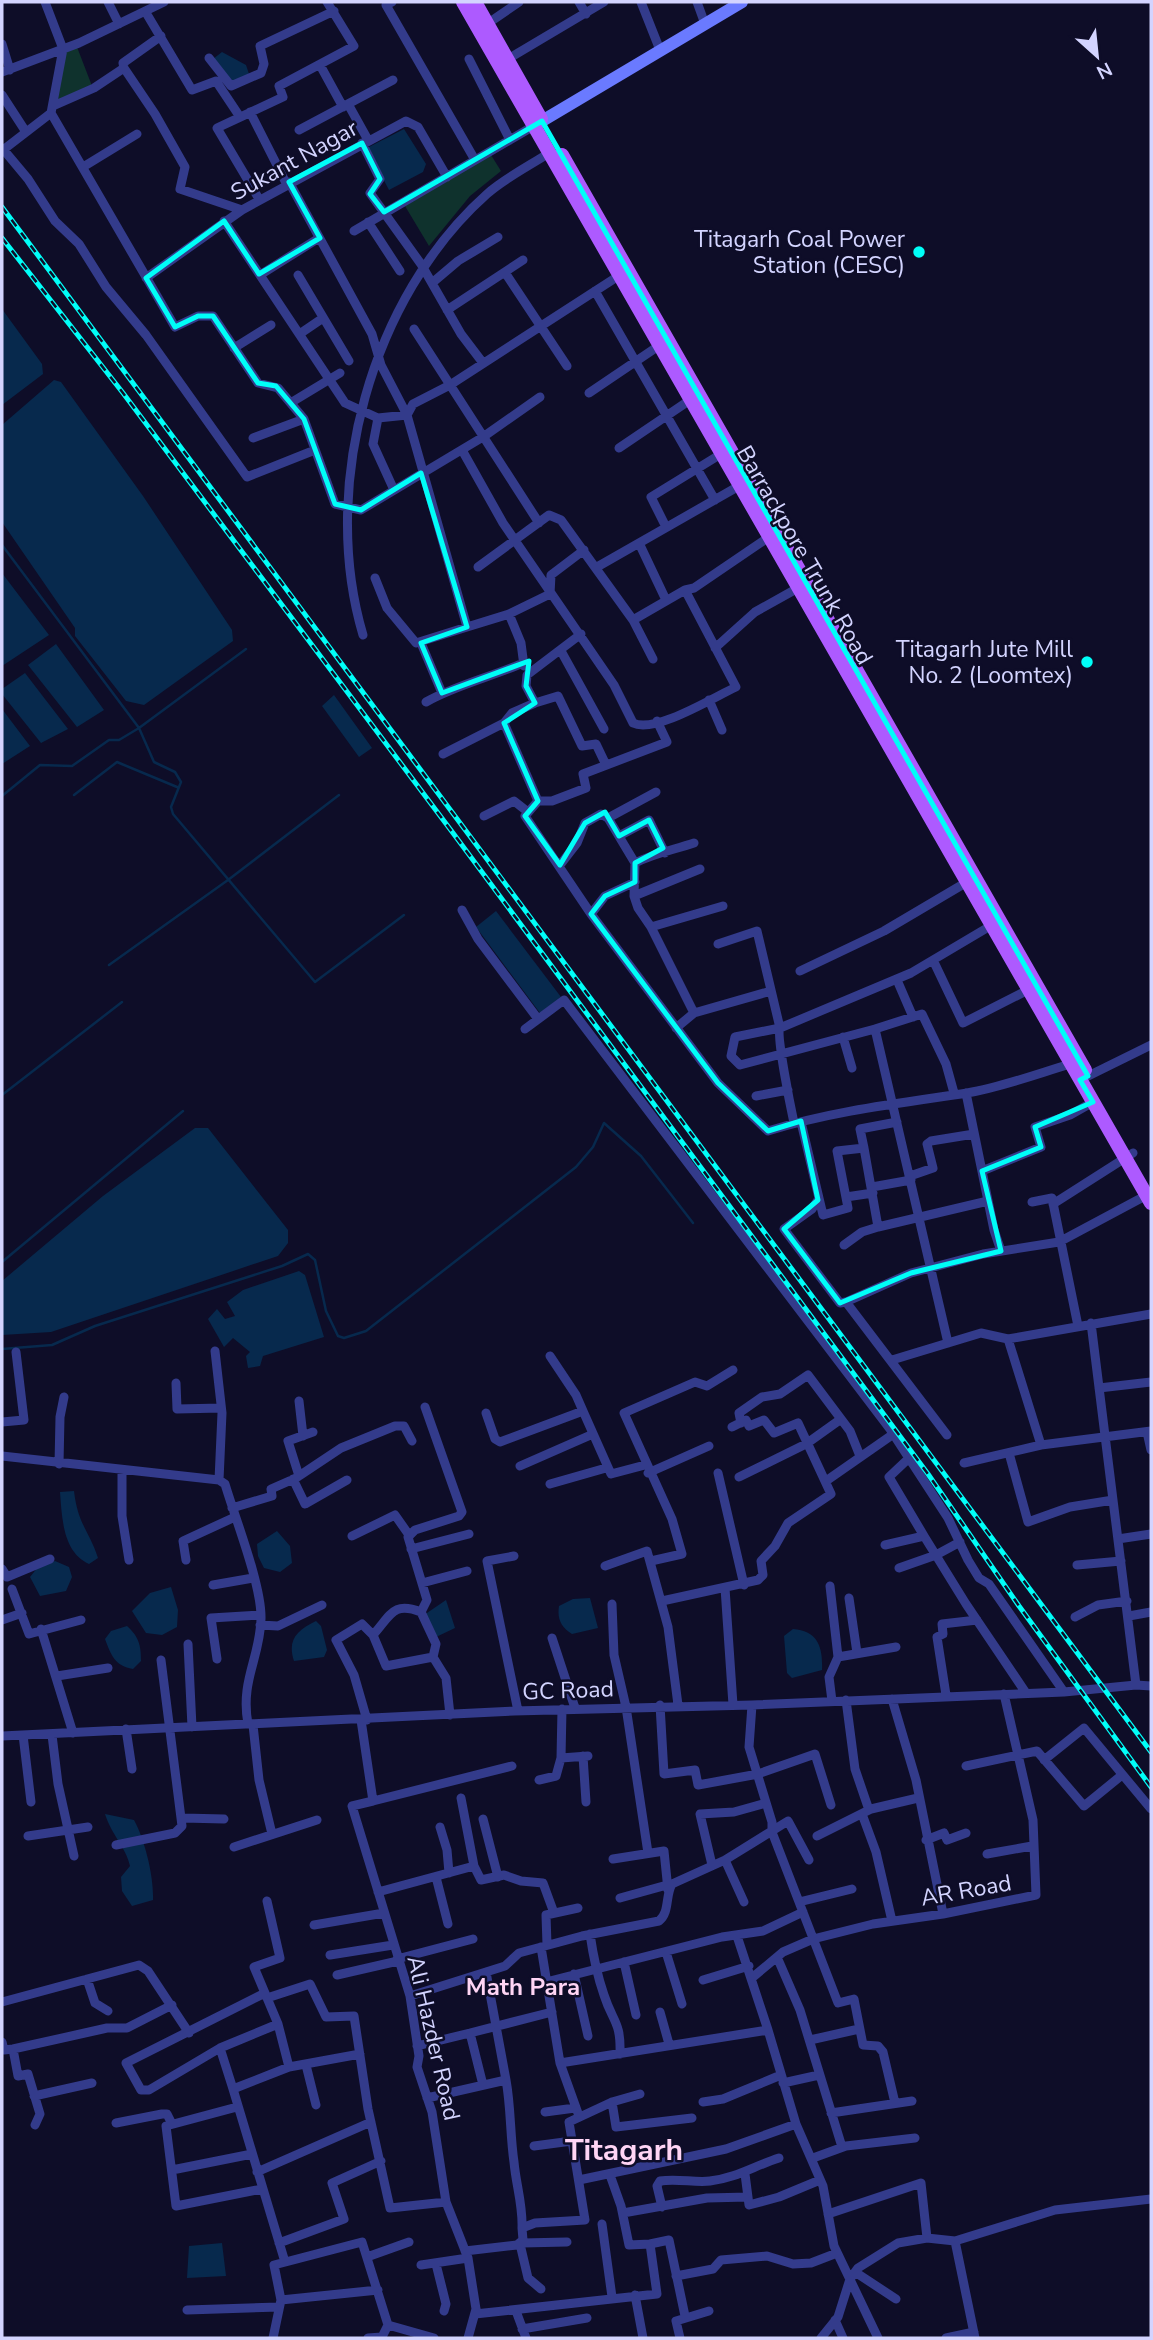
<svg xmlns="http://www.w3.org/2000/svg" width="1153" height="2340" font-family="'Nunito Sans',sans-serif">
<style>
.green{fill:#0f322d}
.water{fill:#07294d}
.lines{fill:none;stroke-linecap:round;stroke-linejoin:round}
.stream{stroke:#07294d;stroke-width:2.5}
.street{stroke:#333b8b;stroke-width:9}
.secondary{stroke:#6a7aff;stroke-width:12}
.primary{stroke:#ad5aff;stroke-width:14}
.rail-casing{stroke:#00fef8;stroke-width:5}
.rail{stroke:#0e0d28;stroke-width:2.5;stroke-dasharray:8;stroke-linecap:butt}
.marked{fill:none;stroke:#00fef8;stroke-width:5;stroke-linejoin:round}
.poi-dot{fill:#00fef8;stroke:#0e0d28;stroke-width:2.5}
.labels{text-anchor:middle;stroke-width:5;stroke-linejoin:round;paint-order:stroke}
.street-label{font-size:23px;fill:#d3d4ff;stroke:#0e0d28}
.poi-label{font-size:23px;fill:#d3d4ff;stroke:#0e0d28;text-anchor:end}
.neighbourhood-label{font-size:24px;font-weight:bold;fill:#ffd5f5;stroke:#0e0d28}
.district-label{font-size:30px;font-weight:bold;fill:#ffd5f5;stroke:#0e0d28}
</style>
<rect width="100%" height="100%" fill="#0e0d28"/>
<path class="green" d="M77,47l15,39 -37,17 10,-51z
M491,155l10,16 -31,25 -41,50 -24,-40z"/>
<path class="water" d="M222,52l24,13 3,9 -17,9 -19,-24z
M404,129l22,35 -3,8 -34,18 -22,-42z
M2,309l40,55 1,10 -41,31z
M54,380l7,2 82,114 89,134 1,11 -89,64 -18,-4 -51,-65v-8l-73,-106v-97z
M2,573l47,62 -47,31z
M56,644l48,66 -27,17 -49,-62z
M25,673l43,56 -27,14 -39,-49v-5z
M334,695l38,53 -13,9 -37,-51z
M2,709l28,37 -28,18z
M496,911l65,86 -21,16 -64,-86z
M195,1128h13l80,102v13l-10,13 -227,76 -49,3v-54l101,-85z
M299,1271l6,4 19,62 -61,19 -3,10 -12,2 -2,-12 4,-4 -17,-14 -9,9 -16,-28 9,-10 8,10 10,-3 -8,-14 16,-12z
M74,1491c4,34 15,39 24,67l-9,6c-26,-12 -27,-45 -29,-72z
M277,1531l13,15 2,17 -12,9 -16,-4 -6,-12 -1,-12z
M55,1561l14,6 3,10 -6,14 -26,5 -10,-19 8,-10z
M171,1587l7,23 -1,17 -15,8 -16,-2 -14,-22 18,-18z
M590,1598l8,30 -26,6c-11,-7 -15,-15 -13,-28l14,-7z
M446,1600l9,28 -19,9 -12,-22z
M316,1621l5,5 6,24 -3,7 -30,4c-7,-21 3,-31 22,-40z
M127,1626c12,11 14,19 14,35l-8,8c-18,-3 -22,-14 -28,-30l6,-8z
M793,1629c25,2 30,18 29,41l-30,8 -5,-5 -3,-37z
M105,1814l29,6c11,20 20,57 19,80l-21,6 -10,-15 -1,-14 9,-11c-4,-19 -18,-30 -25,-52z
M222,2243l4,33 -39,2 2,-32z"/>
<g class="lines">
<path class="stream" d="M2,545l137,183 15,34 21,10 6,10 -10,25 2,7 142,168 89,-67
M74,795l43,-33 60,25
M2,796l38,-31 32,1 37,-26h10l20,-12 107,-79
M109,965l119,-85 111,-85
M2,1095l120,-93
M2,1262l181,-151
M2,1349l50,-4 43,-19 187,-60 26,-12 7,6 11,51 12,25 6,2 22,-7 210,-164 17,-20 11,-24 37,33 52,67"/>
<path class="street" d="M108,2l11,22
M392,2l-6,3 89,155
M579,2l7,12
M641,2l19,48
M697,2l8,22
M145,11l47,79 24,-9 24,36
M487,24l32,-22
M2,44l8,26
M209,58l22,28 30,-13 3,-9 -4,-18 74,-35
M469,59l41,81
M508,59l96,-57
M320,65l23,42
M124,68l31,46 30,53 -5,22 62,21
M2,72l77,-29 85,-41
M2,95l24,37
M348,104l20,36
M53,106l41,-18 30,-20 -1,-5 38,-27
M250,112l36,71
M51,113l124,214 23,-11h15l45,67 20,5 26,31 31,85 26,6 122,-73 57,-40
M299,130l94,-50
M362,143l18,36 -10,14 51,71 40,70 22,29
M2,148l26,31 27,42 24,23 27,43 40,48 101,142 68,-27
M3,150l48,-37 12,-64 -18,-47
M83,167l54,-33
M259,199l-42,-71 66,-31 -4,-11 75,-40 -27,-44
M224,221l121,182 33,15 29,-3 -26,-50 -9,-31 -83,-152
M368,222l32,49
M354,231l183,-107
M506,274l61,92
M260,275l59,-37
M298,275l51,86
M146,278l96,-68 164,-89 12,6 29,50
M432,283l26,-22 40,-24
M595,291l120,209
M447,310l76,-50
M414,329l125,194
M301,333l22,-15
M234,348l37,-23
M589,393l71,-48
M292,402l48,-29
M378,418l-5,26 21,46
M253,438l51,-19
M619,448l71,-48
M462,450l41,73 111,162 19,38c22,11 81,-26 103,-36l-51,-97 -52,30
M666,527l-15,-30 70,-43
M639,543l27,57
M584,550l-33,25 -1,19 -41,20 -42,13 -60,-212 6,-11 37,-19 170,-110
M478,567l71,-52 12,5 72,100 20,39
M597,567l142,-81
M375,578l12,30 29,35 51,-16
M685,590l9,-2 75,-51
M509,614l12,29 3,23
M581,634l-54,41 -1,11 9,17 -23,10 -8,10 34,78 -13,15 66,98 127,169 50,48c64,-20 133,-28 199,-38 35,-6 70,-19 103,-29
M363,635c-44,-148 8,-338 124,-441 18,-16 42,-28 62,-41
M421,643l21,50
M715,648l40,-36 43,-24
M561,651l43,78
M709,700l13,30
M426,702c30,-17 65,-25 97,-39
M535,703l23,-7 24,50 14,-2 10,21
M443,754l61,-31
M538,801h14l34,-13 -3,-14 84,-32 -10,-21
M484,816l30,-15 14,11
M608,818l48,-26
M619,836l30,-16 16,33
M635,863c20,-10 38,-13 59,-20
M560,865l17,-22 8,-20 16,-9 7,4 27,45 -1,33 4,12 13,19 43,86
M634,896l66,-27
M462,910l16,29 60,80
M591,914l14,-18 30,-14
M651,927l72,-21
M718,944l39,-13 23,97 131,-55 81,-48
M933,960l30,63 65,-33
M800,971l84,-40 83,-49
M897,980l16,37
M676,1028l18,-15 77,-22
M525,1029l39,-29 326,429 58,89 20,42 11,18 10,6 75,108
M875,1029l47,-15 24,50 8,29
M843,1037l9,31
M1080,1080l71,-35
M966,1093l28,137 7,21
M756,1096l32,-6
M801,1122l22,93 25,-7 -11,-57 27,-3 -4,-19 37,-7
M794,1123c-3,-14 -18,-88 -14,-95l-45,9 -4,19 9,9 135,-36 73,314
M864,1148l14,79
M982,1171l59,-24 -6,-20 35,-12 23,-13
M910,1176l23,-8 -6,-24 4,-3 43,-7
M872,1187l39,-7
M846,1197l27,-4
M818,1200l-6,9 -28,20 56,74 6,-1
M1032,1202l20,-4 26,128
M1053,1204l80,-51
M844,1245l18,-13 16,-5 110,-26
M1091,1323l45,362
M1008,1339l33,106
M215,1351l7,62 -3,67
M550,1356l26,39 7,16
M892,1360l89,-27 27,6 143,-25
M176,1383l1,26 44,-1
M1099,1388l52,-6
M299,1401l4,35
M425,1407l37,105 -3,4 -44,14 -7,7 19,63 -6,12 15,32 -3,13 13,21 4,37
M486,1413l9,26 5,3 83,-31 28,63 34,-9
M2,1422l22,-2 -8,-68
M741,1423l-2,-10 23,-16 18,-3 28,-19 42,56 10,25
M1147,1432l4,18
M947,1435l-101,-133 65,-29 72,-19 76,-12 88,-47
M1009,1453l19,69 42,-15 43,-7
M2,1456l217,24 6,4c10,34 37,102 36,135 -1,39 -21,62 -13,105
M907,1460l-18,17 35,59
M964,1463l77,-18 110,-14
M59,1464l1,-47 4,-20
M520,1466l73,-32
M122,1471v45l7,44
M648,1473l61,-27
M718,1473l26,112
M299,1476l-11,-35 25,-9
M739,1477l67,-33 35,-25
M293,1479l12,25 42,-24
M826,1481l66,-46
M550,1484l56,-16
M232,1508l40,-12 -1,-7 25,-11 45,-30 54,-22h9l8,15
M352,1536l43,-21 14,20
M1118,1539l33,-5
M885,1545l39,-9 42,68 60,89
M411,1549l58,-15
M514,1556l-27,5 31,150
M186,1560l-3,-19 52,-24
M651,1561l31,-7 -10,-35 -48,-106 71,-31 12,4 26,-16
M1077,1565l44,-4
M605,1566l42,-15 21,76 10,78
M899,1568l37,-13 24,-13
M2,1569l5,8 43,-18
M422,1583l45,-12
M213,1585l40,-7
M830,1586l8,71 -9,20 3,24
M725,1588l8,117
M12,1589l17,45 52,-14
M849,1598l8,55
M662,1601l96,-21 5,-5 -2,-14 14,-15 13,-23 43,-29 -33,-71 -24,10 -10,-13 -15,6 -3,-6 -14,7
M612,1604l2,51 12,52 22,146
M1129,1616l22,-4
M1075,1617l23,-12 29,-4
M2,1620l20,-7
M260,1625l18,1 44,-21
M41,1629l32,104
M373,1635c18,-20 20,-34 48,-23
M552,1638l23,70
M188,1644l4,83
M838,1657l58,-10
M217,1659l-6,-41 50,-3
M57,1676l51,-8
M946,1695l-9,-58 6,-3 -1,-10 35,-4
M892,1699l24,81 27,134
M846,1700l9,69 14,41
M660,1705l4,69 31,-4 3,15 60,-11 57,-20 16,51
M752,1705l-3,42 23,75v10l66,171 16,-4 9,46 15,1 5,6 12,51
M361,1720l12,81 -21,5 58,190 9,60 -2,11 15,45 14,90 22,56 8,51 -8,29
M367,1720l-13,-45 -18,-35 26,-16 11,11 13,31 47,-9
M253,1725l6,55 13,54
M126,1729l6,40
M23,1735l8,67
M52,1735l6,49 16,72
M2,1736l512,-25 238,-6 312,-13 72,-7 15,1
M583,1756l3,46
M561,1758l27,-2
M1044,1760l40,-32 67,81
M966,1766l71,-15 47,55 38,-31
M539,1780l17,-4 5,-18 1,-49
M461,1798l13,68
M373,1801l139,-35
M862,1814l14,38 16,69
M183,1818l41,1
M483,1819l15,58
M440,1827l7,23 2,23
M28,1836l60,-9
M817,1836l54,-27 47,-11
M926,1840l18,-7 3,7 19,-7
M116,1845l59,-12 7,-7 -21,-166
M234,1847l83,-27
M987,1854l45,-8
M613,1859l51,-8 4,39
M725,1860l19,42
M712,1865l-12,-51 34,-2 32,-9
M436,1877l12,47
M378,1892l96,-26 7,14 23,-5 17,6 22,2 11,30
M620,1898l47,-13
M267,1901l13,57 -26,9 24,57 11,43
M799,1902l53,-13
M314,1925l70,-12
M590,1934c3,21 7,41 14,61 9,28 17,26 16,59
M737,1936l31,94
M547,1945l-1,-30 32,-7
M541,1947l19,116 19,53
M666,1952l16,52
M330,1955l63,-10
M777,1957l23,53 42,137
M397,1959l76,-20
M624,1962l12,53
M486,1972l20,108
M574,1974l14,62
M337,1975l61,-14
M753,1977l30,-25 30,-13 60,-15 70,-10 93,-19 -3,-75 -29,-126
M87,1979l8,24 13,8
M703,1980l46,-14
M546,1982l176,-45 41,-6 40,-19
M265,1993l-139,70 15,27h8l71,-42 58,-24
M410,1996l95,-30 14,-13 63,-17 77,-15c11,-9 6,-25 13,-37l53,-24 63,-39 21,39
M267,1998l43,-14 16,33 28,-1 14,93 22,99 56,-6
M2,2002l137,-37 9,6 41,62
M660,2012l9,32
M810,2040l49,-11
M2,2042l2,8 9,-1 94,-21h20l45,-23
M417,2046l53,-13
M220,2048l13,41 56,-22 71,-13
M13,2049l5,27 10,-2 12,40 -5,11
M560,2063l208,-33 28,94 27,62 11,60 44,92
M306,2065l10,40
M783,2083l36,-8
M483,2085l-13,-52 82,-21
M233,2089l52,173
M34,2096l58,-13
M427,2098l79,-18c5,27 4,55 8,82 2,23 9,43 8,66
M612,2102l4,25 76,-9
M703,2102l20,-3 58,-24
M237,2107l-71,19 10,80 86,-17
M545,2112l30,-4
M831,2113l81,-12
M116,2123l46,-9h5l5,10
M534,2146l38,-5
M813,2158l33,-12 69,-8
M172,2170l80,-16
M257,2172l114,-50
M745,2174l4,31 30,-8 41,-17
M579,2180l147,-31 70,-25
M662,2207l-5,-21 3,-5c17,-3 35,2 50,0 26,-3 44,-15 69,-23
M623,2213l84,-15 41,-1
M828,2214l93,-31 6,55
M602,2224l10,73
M955,2241l20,97
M279,2243l65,-24 -12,-36 49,-22
M522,2243l45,-1
M520,2244l8,34 13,11
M650,2244l19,-4 16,76
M465,2251l52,-6 6,-5 -1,-12 13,-5 50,-3 -16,-98 43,-20 28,-8
M367,2257l42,-15
M436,2264l10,40 -2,7
M421,2265l47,-7
M855,2272l41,27
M676,2276l37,-7 8,-9 46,-4 26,8 18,-1 26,-10
M635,2295l8,43
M281,2300l97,-10
M187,2310l92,-3
M516,2311l10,27
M475,2314l182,-20 -7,-50 -21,1 -8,-39 -11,-31
M835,2320l8,18
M522,2329l65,-11
M273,2338l8,-38 -7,-35 88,-23 26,83
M368,2338l14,-1 6,-12 46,13
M680,2338l-4,-17 33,-10
M821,2338l17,-21 12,-38 8,-11 40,-25 29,-5 28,3 100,-31 96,-11
M946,2338l28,-6"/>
<path class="secondary" d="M542,121l200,-119"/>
<path class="primary" d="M463,2l688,1201
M475,2l66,117
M562,155l523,915"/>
<defs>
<path id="rail" d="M2,207l1149,1545
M2,238l121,155 330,440 475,641 91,132 132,181"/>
</defs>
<use href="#rail" class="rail-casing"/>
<use href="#rail" class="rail"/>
</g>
<path class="marked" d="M542,121l546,955 -8,4 13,22 -58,25 6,20 -59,24 19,80 -90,22 -71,30 -56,-74 34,-29 -17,-79 -33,10 -50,-48 -127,-169 14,-18 30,-14v-19l28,-15 -14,-28 -30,16 -14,-24 -20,11 -25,42 -35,-49 13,-15 -34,-78 31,-20 -9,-17 3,-25 -87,32 -21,-50 46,-16 -46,-154 -60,37 -26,-6 -31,-85 -28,-33 -18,-3 -45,-67h-15l-23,11 -29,-49 78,-57 35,53 61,-36 -31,-56 73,-39 18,36 -10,15 14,18z"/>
<g class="poi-dot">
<circle cx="919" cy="252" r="7"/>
<circle cx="1087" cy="662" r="7"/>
</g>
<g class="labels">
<g class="street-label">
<text transform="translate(294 160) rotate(-29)" y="8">Sukant Nagar</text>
<text transform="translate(805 555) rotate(60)" y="8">Barrackpore Trunk Road</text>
<text transform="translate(568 1690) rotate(-2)" y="8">GC Road</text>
<text transform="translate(966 1890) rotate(-10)" y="8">AR Road</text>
<text transform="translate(434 2038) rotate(77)" y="8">Ali Hazder Road</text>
</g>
<g class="poi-label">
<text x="905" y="247">Titagarh Coal Power<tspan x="905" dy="26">Station (CESC)</tspan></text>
<text x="1073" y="657">Titagarh Jute Mill<tspan x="1073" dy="26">No. 2 (Loomtex)</tspan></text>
</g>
<g class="neighbourhood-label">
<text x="523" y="1995">Math Para</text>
</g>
<g class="district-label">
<text x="624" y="2160">Titagarh</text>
</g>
</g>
<rect width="1153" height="2340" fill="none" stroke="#d3d4ff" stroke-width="7"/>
<g transform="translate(1097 56) rotate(153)" stroke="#0e0d28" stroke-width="5" paint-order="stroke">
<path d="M0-5L12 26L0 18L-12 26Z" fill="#d3d4ff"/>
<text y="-10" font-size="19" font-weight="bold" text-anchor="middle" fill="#d3d4ff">N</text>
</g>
</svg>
